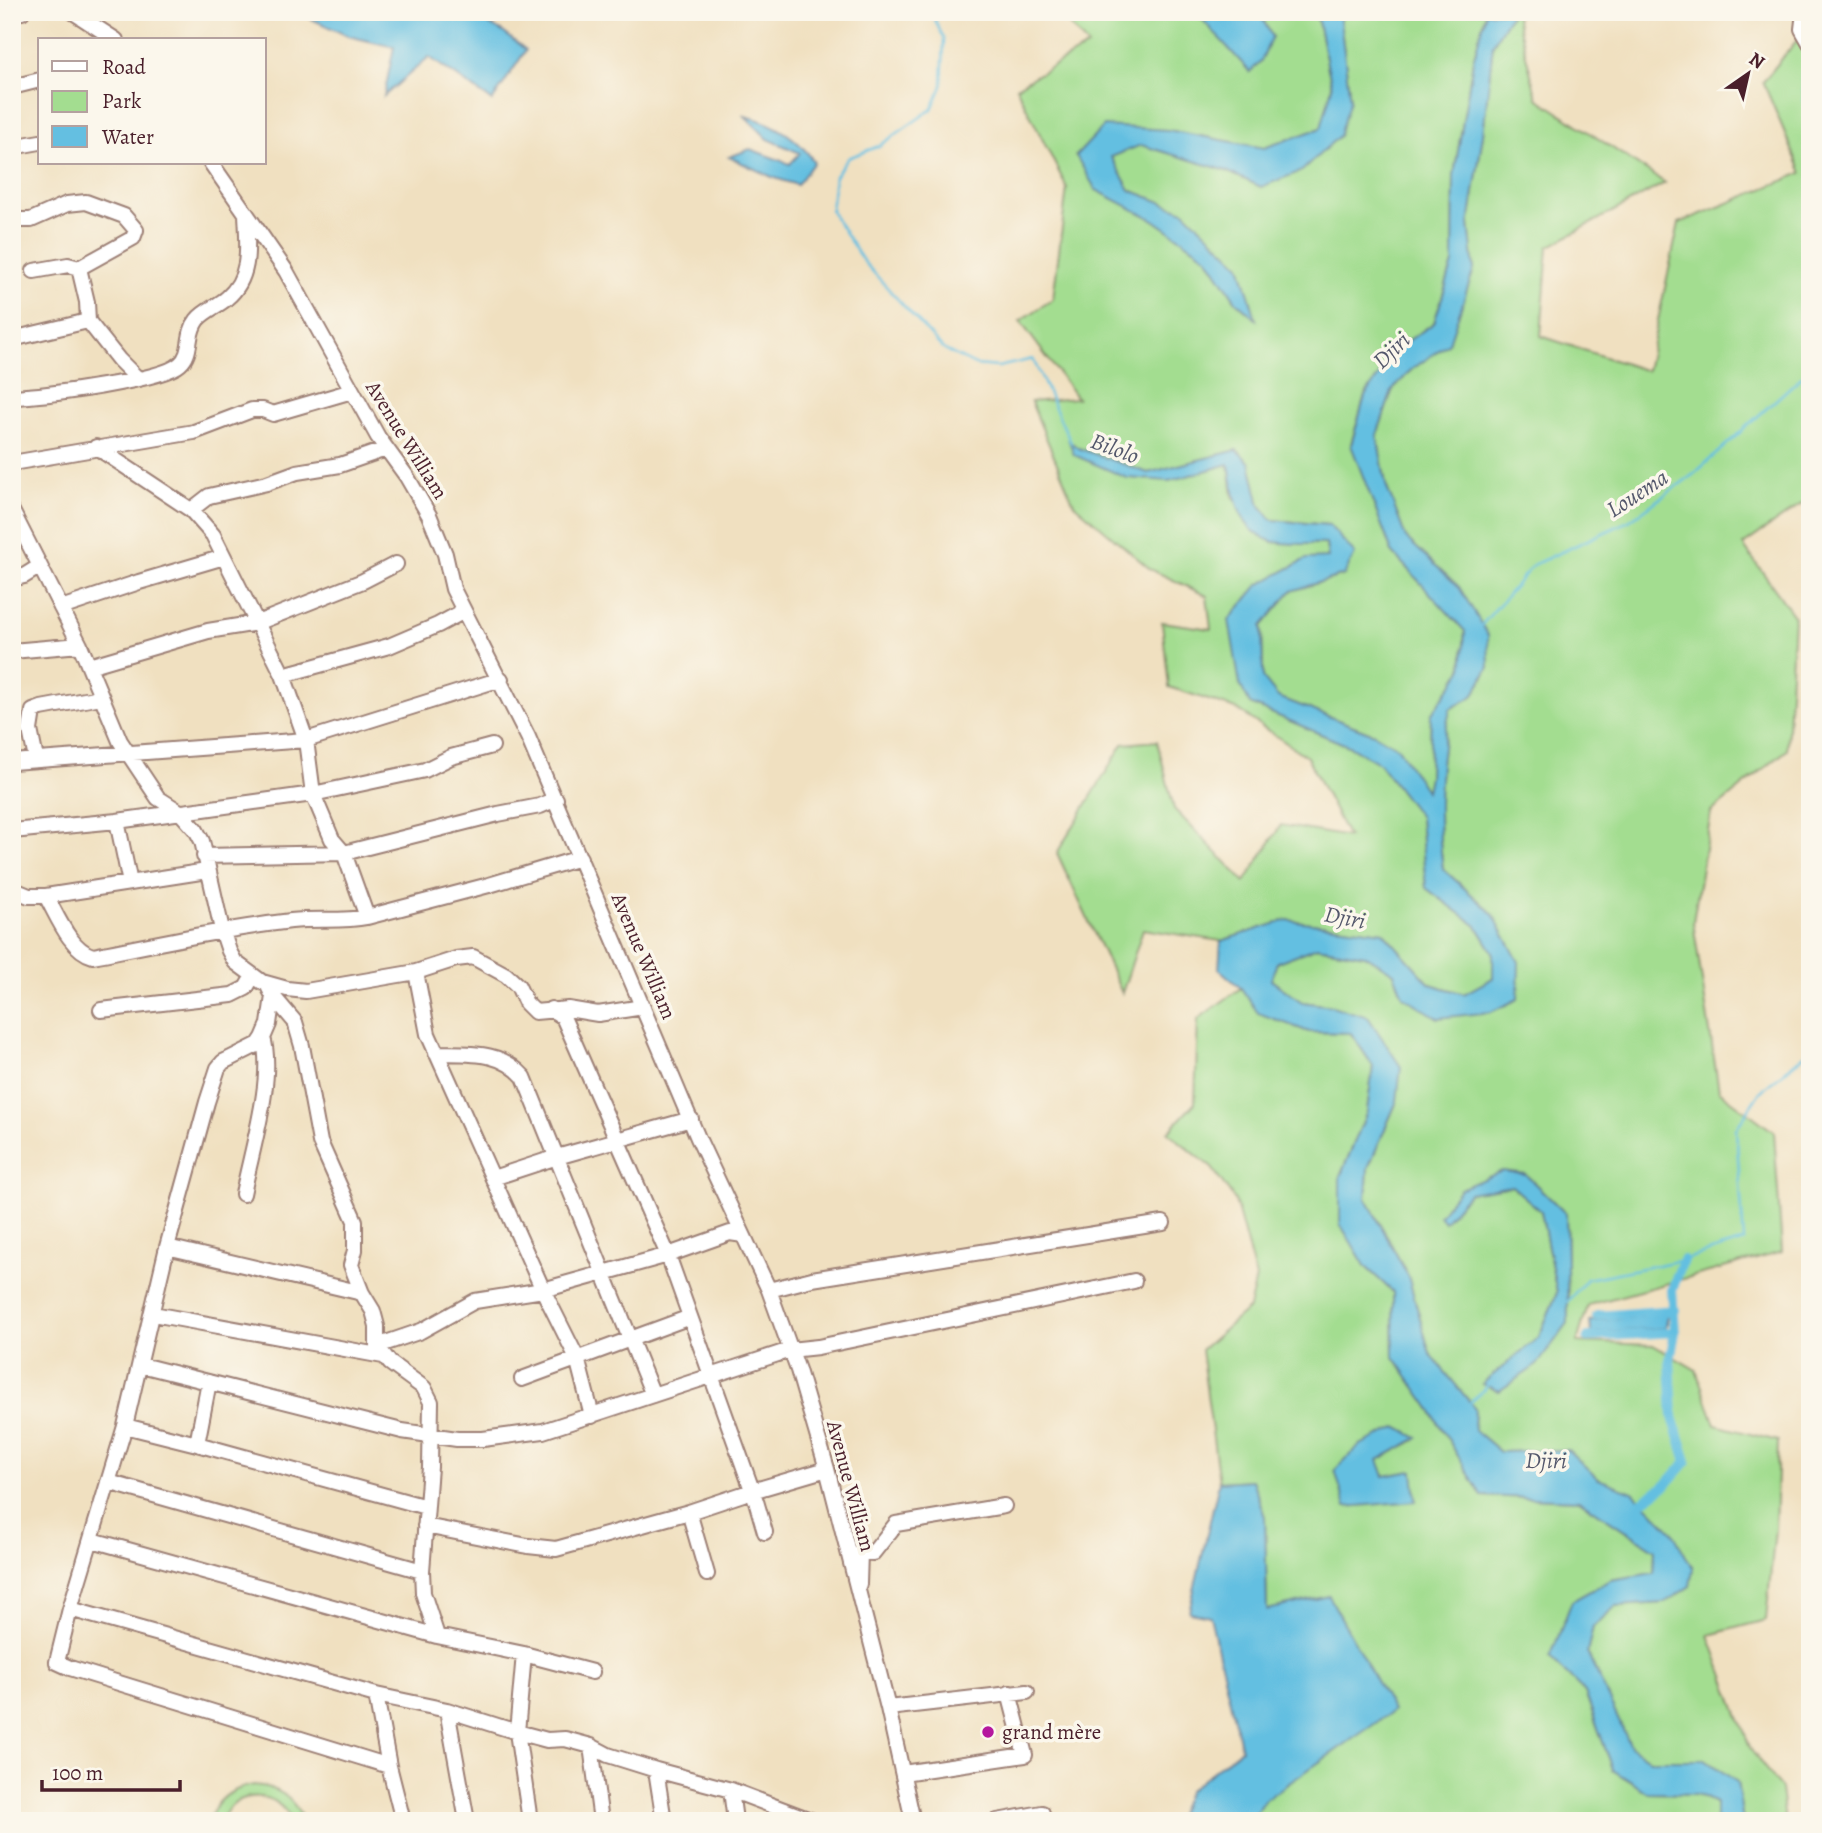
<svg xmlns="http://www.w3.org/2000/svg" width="1822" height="1833" font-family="Alegreya,serif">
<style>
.green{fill:#a3dd90;stroke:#767e5e;stroke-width:2;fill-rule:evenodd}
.water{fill:#64bfe1;stroke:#576f86;stroke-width:2}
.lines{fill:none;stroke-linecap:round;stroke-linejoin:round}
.stream{stroke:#64bfe1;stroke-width:2.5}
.canal{stroke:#64bfe1;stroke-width:10}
.minor-casing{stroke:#9d8076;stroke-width:18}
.minor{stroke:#fff;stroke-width:14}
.poi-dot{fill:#b5179e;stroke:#fbf7ec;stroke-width:2.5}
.labels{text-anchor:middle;stroke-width:7;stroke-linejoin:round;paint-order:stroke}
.street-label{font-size:21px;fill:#4a1f2b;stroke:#fbf7ec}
.poi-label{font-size:21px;fill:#4a1f2b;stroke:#fbf7ec;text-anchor:start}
.water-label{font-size:23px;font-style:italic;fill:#53576b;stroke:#fbf7ec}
</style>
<rect width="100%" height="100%" fill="#fbf7ec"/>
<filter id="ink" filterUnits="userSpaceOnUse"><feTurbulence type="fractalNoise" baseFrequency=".0143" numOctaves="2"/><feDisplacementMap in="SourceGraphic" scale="14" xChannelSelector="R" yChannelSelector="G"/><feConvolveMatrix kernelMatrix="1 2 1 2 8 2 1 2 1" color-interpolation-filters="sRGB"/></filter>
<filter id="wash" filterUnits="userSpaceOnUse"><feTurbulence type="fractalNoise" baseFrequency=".00686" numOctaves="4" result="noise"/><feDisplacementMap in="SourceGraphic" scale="28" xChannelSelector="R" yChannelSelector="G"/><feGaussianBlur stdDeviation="1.57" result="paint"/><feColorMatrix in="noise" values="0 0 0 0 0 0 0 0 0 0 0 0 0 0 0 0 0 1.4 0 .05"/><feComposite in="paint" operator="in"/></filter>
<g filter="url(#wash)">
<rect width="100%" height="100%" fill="#f0e0c0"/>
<path class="green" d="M1058,12h135l9,7 70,18 -13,-25h57l16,75 -10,41 -58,20 -96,-18 -92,26 78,64 53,37 29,44 19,17 -15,-53 -56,-54 -54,-21 -19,-33 30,-13 83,26 37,17 89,-87 -11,-88h147l-13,49 -19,114 -1,88 -19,60 -35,24 -34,49 -14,48 41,108 73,79 -3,39 -31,45 -2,62 -3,15 -29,-44 -23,-14 -96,-37 -15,-19 -1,-52 29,-35 53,-16 -15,-50 -57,-5 -12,-14 -10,-43 -13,-13 -89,23 -70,-25 -8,-6 4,13 95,26 60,-17 4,32 39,46 54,2 2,14 -70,27 -8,119 101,43 28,16 41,54 6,71 51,38 16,26v26l-28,16 -35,-10 -47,-52 -96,-12 -66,21 -78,-12 -21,64 -65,-140 66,-109 34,-3 17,68 71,73 36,-57 67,12 -41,-80 -71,-48 -67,-22 -7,-65 49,7 -4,-33 -57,-27 -76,-65 -43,-102 46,-4 -57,-77 33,-22 14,-111 -51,-101 72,-41z
M1512,12h3l22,86 128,85 -117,64 -7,89 106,35 32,-148 123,-50 -39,-91 47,-58v474l-67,47 51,71 -7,134 -76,62 -18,110 26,169 55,41 8,120 -194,53 -11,37 76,3 43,25 19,55 63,16 -3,88 -9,91 -57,15 42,115 30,39 4,32h-42l-6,-39 -32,-22h-55l-20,-13 -43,-95 6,-25 23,-21 48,-3 26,-17 -57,-93 -35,-14 -30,-29 -68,2 -26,-22 1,-22 -45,-54 -22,-78 -42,-78 2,-30 29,-67 -65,-95 -30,-4 -31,-22 6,-18 40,-15 48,8 29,18 9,23 115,3 -25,-85 -50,-45c-7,-51 -5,-109 7,-160l23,-13 16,-29 -30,-80 -53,-49 -20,-53 -9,-50 15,-44 19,-21 38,-28 25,-73 -5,-45 14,-90 10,-90zM1525,1174l41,40 2,109 -69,68 -16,-7 56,-47 18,-44 -16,-82 -29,-25 -44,7 -24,28 16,-32z
M1241,988l18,25 50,19 42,1 22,33 -6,46 -27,65 26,90 27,25 1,65 35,50 53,89 97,4 76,50 -1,23 -44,7 -60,78 35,34 28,78 36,23 48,1 19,9v18h-466l16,-22 1,-189 -2,-93 -13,-37 -33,2 -18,-132 48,-42 7,-30 -21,-78 -23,-32 -44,-36 27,-29 3,-84zM1417,1439l-40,21 7,16 -24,-31z
M254,1785c25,2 40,13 49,36h-12c-12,-31 -57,-34 -69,0h-13c7,-22 24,-33 45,-36z"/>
<path class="water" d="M297,12h170l36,20 23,18 -34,51 -63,-44 -45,39 10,-49 -46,-11z
M1193,12h66l13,25 -11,24 -11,11 -48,-53z
M1316,12h23l11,88 -11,36 -37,35 -41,16 -37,-17 -83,-25 -30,12 19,33 54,21 56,54 16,54 -20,-18 -29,-44 -53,-37 -58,-30 -20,-34 28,-30 64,4 96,18 57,-20 11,-41z
M1486,12h26l-19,32 -10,90 -14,90 5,45 -25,74 -38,27 -19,21 -15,44 9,50 20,53 53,49 29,48 1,32 -16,29 -23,13c-12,50 -14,110 -7,160l50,45 26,48 -1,37 -27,13 -53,6 -35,-22 -9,-23 -29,-18 -48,-8 -40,15 -6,18 31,22 30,4 36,11 33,50 -4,34 -29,67 -2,30 42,78 22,78 45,54 -1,22 26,22 68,-2 30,29 35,13 39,39 21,38 -3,17 -26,17 -48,3 -23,21 -6,25 44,95 19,13h55l32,22 6,39h-27v-18l-19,-9 -48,-1 -36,-23 -28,-78 -35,-34 22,-57 38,-21 44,-7 1,-23 -76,-50 -97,-4 -53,-89 -35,-50 -1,-65 -27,-25 -26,-43v-47l27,-65 6,-46 -22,-33 -42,-1 -51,-19 -17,-25 -22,-19 2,-28 66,-21 96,12 47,52 34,10 29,-16v-26l-16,-26 -51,-38 -6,-71 -41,-54 -28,-16 -101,-43 -10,-19 -11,-65 29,-35 48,-26 22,-1 -2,-14c-17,-1 -39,2 -55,-3 -34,-11 -37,-47 -42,-77l-60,17 -42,-3 -53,-23 -5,-14 9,7 70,25 89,-23 13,13 10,43 12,14 57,5 26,29 -11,21 -53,16 -29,35 1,52 15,19 96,37 24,14 28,43 3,-14 2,-62 31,-45 3,-39 -73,-79 -41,-107 14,-49 34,-49 35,-24 19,-60 1,-88 19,-114z
M745,116c30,7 53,21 69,46l-17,23 -25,-8 -43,-20 21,-8 40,15 10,-11 -32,-14z
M1502,1171l23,3 41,40 2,109 -31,42 -38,26 -17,-7 57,-47 18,-44 -16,-82 -29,-25 -43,7 -25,29 -5,-6 21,-27z
M1668,1314l-2,14 -75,5 -1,-12z
M1397,1427l21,11 -40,22 6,16 29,-5 3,30 -70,6 -11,-37 25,-25z
M1252,1480l13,37 2,93 62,-14 64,115 -127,88 -16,22h-75l13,-30 53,-42 -31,-133 -21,-4 30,-130z"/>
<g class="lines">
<path class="stream" d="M931,12l13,27 -2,47 -10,23 -53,37 -31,12 -13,18 -4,35 32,50 80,88 32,16 23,2 35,-8 38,84
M1810,61l-8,11 8,98
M1480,627l53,-62 96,-44 65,-47 116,-105
M1567,1302l20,-23 96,-19 61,-19 -8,-112 24,-37 50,-42
M1469,1404l20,-20"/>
<path class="canal" d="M1597,1316l78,-6
M1588,1337l87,-5
M1633,1508l33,-23 21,-24 -14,-44 -3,-57 5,-28 -3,-42 11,-30"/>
</g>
</g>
<g filter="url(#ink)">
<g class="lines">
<defs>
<path id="minor" d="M73,12l43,28
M1804,12l-2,17 8,14
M12,13l10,-1
M12,87l28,-7
M12,147l28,-5
M211,163l75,108 92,166 29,40 22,38 16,39 8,35 75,148 170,401 71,152 29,80 29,99 61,239 25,113
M12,220h19l36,-16 19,-2 38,14 12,14 -3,8 -54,30
M34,271l34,-6 11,3 8,34 1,19
M12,339l76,-18 31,39 19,19
M12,397c29,-1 150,-16 168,-33 13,-11 6,-30 17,-44 7,-9 21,-14 30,-22 26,-22 20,-55 19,-85
M96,447l95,63 22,25 70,140 23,65 7,54 19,45 12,14 23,64
M12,463l182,-31 58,-22h11l10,4 79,-23
M191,510l18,-14 58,-13 30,-11 43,-7 46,-16
M12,511l68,134 40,96 38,57 22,14 16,18 6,11 20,89 7,21 6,11 27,20 25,7 19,2 110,-19 40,-13 17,-2 33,18 12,11 8,17 9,9 33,-3 30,5 45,-7
M12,579l12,-3 16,-10
M61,608l78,-26 85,-25
M12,651l68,-6
M89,666l119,-35 49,-8 106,-42 33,-17
M283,675l106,-29 49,-21 26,-14
M36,759l-6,-29 3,-19 8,-3 60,-11
M12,762l294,-22 195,-61
M117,821l13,62
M12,831l105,-10 196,-27 112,-24 26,-13 41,-11
M204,856l140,-3 154,-39 42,-8 16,-7
M12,889l17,7h17c11,19 24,54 47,60 66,-13 131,-27 198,-35 26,-3 51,1 76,-4l122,-32 91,-27
M46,896l161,-25
M416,972l12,62 115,256 34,68 15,58
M267,984l6,12 -4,28 -6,14 -4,6 -36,18 -5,6 -11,34 -40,145 -42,179 -55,183 -13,53 13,6 319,98
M273,996l22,26 7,24 18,96 35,79v29l-4,15 11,28 11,18 4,15v20l13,17 34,25 7,14 -1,65 -8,104 1,22 14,43
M551,1009l12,8 105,238 88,246 9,31
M101,1010l131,-15 14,-7 7,-12
M436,1053c34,1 64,-3 88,24l129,318
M493,1178l64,-21 134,-38
M243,1194c8,-42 32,-117 20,-156
M167,1247l195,46
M769,1290l43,-11 351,-56
M153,1314l230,42
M377,1346l44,-15 54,-30 68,-11 125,-35 62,-22 13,2
M141,1365l261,66 55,8h26l60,-8 247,-81 28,-3 316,-66
M522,1379l168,-62
M125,1426l72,18 229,63
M197,1444l12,-62
M108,1482l314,89
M689,1512l18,62
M425,1526l103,20 28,3 133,-37 63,-21 75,-22
M92,1540l345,96 87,18 68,18
M859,1584l1,-32 13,1 23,-29 108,-18
M70,1609l306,86 71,15 70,22 30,8 18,-1 26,7 17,9 48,15 75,20 82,31
M524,1654l-7,78 13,89
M376,1695l13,71 14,55
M888,1708l139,-16
M447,1710l20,111
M591,1746l10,75
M656,1770l8,51
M903,1773l122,-18 -16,-62
M731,1790l4,31
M997,1821l45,-8"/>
</defs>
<use href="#minor" class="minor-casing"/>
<use href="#minor" class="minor"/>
</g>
</g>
<circle class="poi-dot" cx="988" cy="1732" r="7"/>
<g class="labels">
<g class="street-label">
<text transform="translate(407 440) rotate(58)" y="7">Avenue William</text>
<text transform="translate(644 956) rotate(67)" y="7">Avenue William</text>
<text transform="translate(851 1486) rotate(75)" y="7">Avenue William</text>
</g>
<g class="poi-label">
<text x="1002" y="1739">grand mère</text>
</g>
<g class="water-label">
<text transform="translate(1391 350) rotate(-44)" y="8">Djiri</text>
<text transform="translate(1115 448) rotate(20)" y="8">Bilolo</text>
<text transform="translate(1637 493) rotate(-33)" y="8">Louema</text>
<text transform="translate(1345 917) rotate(11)" y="8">Djiri</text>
<text transform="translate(1546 1460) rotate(1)" y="8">Djiri</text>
</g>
</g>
<rect width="1822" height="1833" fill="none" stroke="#fbf7ec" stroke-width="42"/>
<rect x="38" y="38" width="228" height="126" fill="#fbf7ec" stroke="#b4a19f" stroke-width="2"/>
<rect x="52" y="61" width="35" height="10" fill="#ffffff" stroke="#b4a19f" stroke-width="2"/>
<text x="102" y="74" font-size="21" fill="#4a1f2b">Road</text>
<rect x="52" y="91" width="35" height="21" fill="#a3dd90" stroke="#b4a19f" stroke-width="2"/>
<text x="102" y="108" font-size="21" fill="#4a1f2b">Park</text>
<rect x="52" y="126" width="35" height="21" fill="#64bfe1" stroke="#b4a19f" stroke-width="2"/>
<text x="102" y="144" font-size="21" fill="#4a1f2b">Water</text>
<g transform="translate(1748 74) rotate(34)" stroke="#fbf7ec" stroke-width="5" paint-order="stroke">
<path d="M0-5L12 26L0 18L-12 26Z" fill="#4a1f2b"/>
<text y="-10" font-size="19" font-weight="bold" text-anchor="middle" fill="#4a1f2b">N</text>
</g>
<path d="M42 1780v10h138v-10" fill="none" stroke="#4a1f2b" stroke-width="3.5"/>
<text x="52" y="1780" font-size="21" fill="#4a1f2b" stroke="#fbf7ec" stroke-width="5" paint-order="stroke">100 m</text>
</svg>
